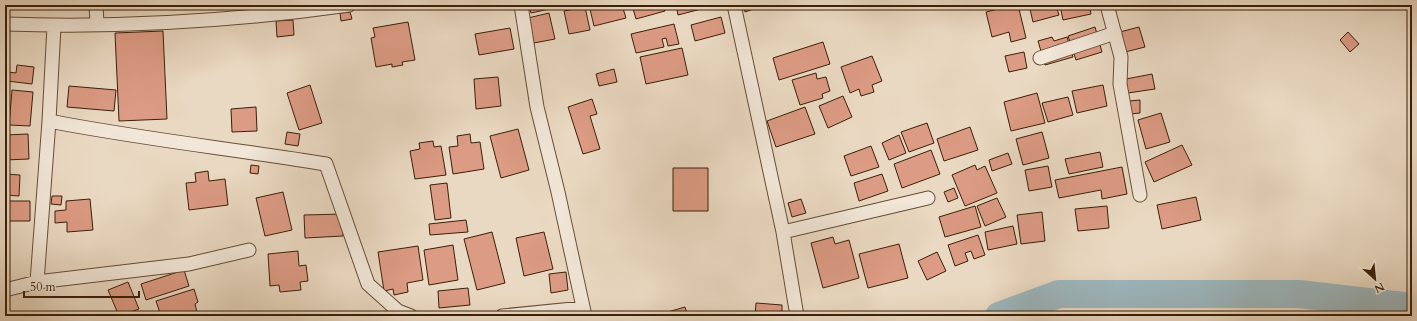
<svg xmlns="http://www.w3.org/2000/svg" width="1417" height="321" font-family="Cardo,serif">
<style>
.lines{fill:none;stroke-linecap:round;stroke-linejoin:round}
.river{stroke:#9db7be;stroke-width:28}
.building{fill:#dc9b84;stroke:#392007}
.minor-casing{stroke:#654e36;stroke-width:15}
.minor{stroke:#f1e6d7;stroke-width:13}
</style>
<rect width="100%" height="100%" fill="#ead9c2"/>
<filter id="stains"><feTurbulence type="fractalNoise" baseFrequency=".005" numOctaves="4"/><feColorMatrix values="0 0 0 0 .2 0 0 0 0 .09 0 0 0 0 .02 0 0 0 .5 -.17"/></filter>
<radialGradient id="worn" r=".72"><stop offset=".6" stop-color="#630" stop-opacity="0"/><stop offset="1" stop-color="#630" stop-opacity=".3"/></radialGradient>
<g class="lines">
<path class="river" d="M999,316l60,-22h240l113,13"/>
</g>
<path class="building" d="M529,5h25v3l-23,5z
M589,5h33l4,13 -32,8z
M632,5h31l2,6 -29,8z
M676,5h24l1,4 -23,6z
M743,5h22l-20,7z
M1014,5h4l8,33 -15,4 -2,-10 -17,5 -6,-25z
M1029,5h27l3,10 -26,7z
M1060,5h29l2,9 -28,6z
M585,7l5,23 -21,4 -5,-23z
M350,12l2,7 -11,2 -1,-8z
M549,13l6,26 -21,4 -6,-25z
M721,17l4,16 -30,8 -4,-16z
M293,20l1,15 -17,2 -1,-16z
M408,22l7,38 -13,2 1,3 -11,2v-3l-16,3 -5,-29 4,-1 -2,-9z
M674,24l5,20 -11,2 -2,-8 -4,1 2,8 -28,6 -5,-19z
M1095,27l7,25 -26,8 -8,-24z
M1139,27l6,20 -20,5 -5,-20z
M510,28l4,21 -35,6 -4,-21z
M163,31l4,88 -48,2 -4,-88z
M1348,32l11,12 -9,8 -10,-12z
M1052,37l2,4 13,-4 6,20 -28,8 -7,-24z
M823,42l7,22 -51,16 -6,-22z
M682,48l6,27 -42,9 -6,-27z
M1024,52l3,16 -18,4 -4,-16z
M872,56l10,25 -10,4 2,7 -13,4 -2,-7 -9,4 -9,-26z
M17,65l17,2 -2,17 -25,-3 1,-9 8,1z
M614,69l3,13 -18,4 -3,-12z
M816,73l1,6 9,-2 4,14 -8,3 1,4 -23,7 -8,-25z
M1152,74l3,15 -27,4 -2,-14z
M498,77l3,29 -25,3 -2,-30z
M310,85l12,38 -23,7 -12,-37z
M1103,85l4,21 -30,7 -5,-22z
M69,86l47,4 -2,21 -47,-4z
M12,90l21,2 -3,34 -21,-1z
M1037,93l8,30 -34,8 -7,-29z
M843,96l9,21 -24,11 -9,-22z
M1068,97l5,18 -25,7 -6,-19z
M592,99l5,15 -7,2 10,33 -17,5 -15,-47z
M1140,100v13l-10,1 -1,-13z
M256,107l1,24 -25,1 -1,-23z
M805,107l10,27 -39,13 -9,-26z
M1161,113l9,29 -24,7 -8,-29z
M927,123l7,20 -25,9 -8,-20z
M970,127l8,23 -34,11 -7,-22z
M518,129l11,41 -28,8 -11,-42z
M287,132l13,2 -2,12 -13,-2z
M1042,132l7,26 -26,7 -7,-26z
M28,134l1,25 -24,1v-25z
M470,134l1,9 9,-1 4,27 -31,5 -4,-27 9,-1 -1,-10z
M899,135l7,18 -17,7 -7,-17z
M433,141l1,6 7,-1 5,29 -31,4 -5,-28 10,-2 -1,-6z
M1182,145l10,20 -38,17 -9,-20z
M871,146l8,21 -28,9 -7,-20z
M931,150l9,24 -38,14 -8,-24z
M1100,152l3,15 -34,7 -4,-15z
M1008,153l4,11 -20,7 -3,-11z
M251,165l8,1 -1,8 -8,-1z
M975,165l2,5 8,-4 12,27 -32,13 -13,-31z
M1048,166l4,21 -23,4 -4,-21z
M1122,167l5,27 -25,5 -1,-9 -42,8 -4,-18z
M673,168h35v43h-35z
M208,171l1,10 16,-2 3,26 -39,5 -3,-27 10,-1 -1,-9z
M5,174l15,1 -1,21 -14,-1z
M882,174l6,17 -29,10 -5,-18z
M447,183l4,35 -16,2 -5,-35z
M954,188l4,10 -10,4 -4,-10z
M283,192l9,38 -27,6 -9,-38z
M52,196h10l-1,9 -10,-1z
M1196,197l5,23 -39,9 -5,-24z
M997,198l9,19 -21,9 -8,-20z
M90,199l3,31 -26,2v-10l-12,1v-12l11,-1v-9z
M801,199l5,14 -14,4 -4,-14z
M5,201h25v20h-25z
M975,206l6,21 -36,10 -6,-20z
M1107,206l2,22 -31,3 -3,-22z
M1042,212l3,29 -24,3 -4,-29z
M343,214v22l-38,2 -1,-23z
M466,220l2,12 -38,3 -1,-11z
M1013,226l4,18 -29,6 -3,-18z
M492,232l13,51 -28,7 -13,-51z
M544,232l9,37 -29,7 -8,-38z
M978,235l7,20 -11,4 -3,-8 -6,2 3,8 -13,5 -7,-21z
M833,237l2,7 14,-4 10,38 -36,10 -12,-45z
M899,244l9,34 -40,10 -9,-34z
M453,245l5,35 -29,5 -5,-35z
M418,246l5,34 -16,3 1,9 -14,3 -1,-6 -9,2 -6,-39z
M298,251l1,15 7,-1 2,16 -8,1 1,8 -21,2 -1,-7 -9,1 -2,-32z
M937,252l9,19 -19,9 -9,-19z
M184,270l5,16 -43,14 -5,-16z
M566,272l2,18 -17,3 -2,-19z
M128,282l11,27 -20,7 -11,-26z
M468,288l2,17 -31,3 -1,-17z
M194,289l4,13 -3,2 3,12h-37l-5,-15z
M756,303l26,2v11h-27z
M685,307l3,9h-34z"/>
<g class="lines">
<defs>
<path id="minor" d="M96,5l1,19
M521,5l16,102 21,85 27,124
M734,5l49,227 14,84
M1107,5l14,52 -1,27 20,111
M5,24c114,4 231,-3 344,-19
M54,26l-5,95c92,18 185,28 277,43l42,120 30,27 13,5
M1040,58l75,-25
M783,232l145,-34
M37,282l152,-18 60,-14
M5,290l32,-8 12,-161
M502,316l81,-8"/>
</defs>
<use href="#minor" class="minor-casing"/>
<use href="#minor" class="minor"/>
</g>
<rect width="1417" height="321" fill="none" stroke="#ead9c2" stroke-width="20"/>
<rect x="6" y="6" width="1405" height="309" fill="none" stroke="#392007" stroke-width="2"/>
<rect x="10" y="10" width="1397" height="301" fill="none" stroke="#392007"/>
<g transform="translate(1375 279) rotate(153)" stroke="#f1e6d7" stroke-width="3" paint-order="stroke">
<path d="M0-3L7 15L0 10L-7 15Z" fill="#392007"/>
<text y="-6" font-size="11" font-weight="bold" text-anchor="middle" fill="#392007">N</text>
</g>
<path d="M24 291v6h115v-6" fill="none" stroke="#392007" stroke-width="2"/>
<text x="30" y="291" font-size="12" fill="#392007" stroke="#f1e6d7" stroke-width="3" paint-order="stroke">50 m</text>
<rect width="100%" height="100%" filter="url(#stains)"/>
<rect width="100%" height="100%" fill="url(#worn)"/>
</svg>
